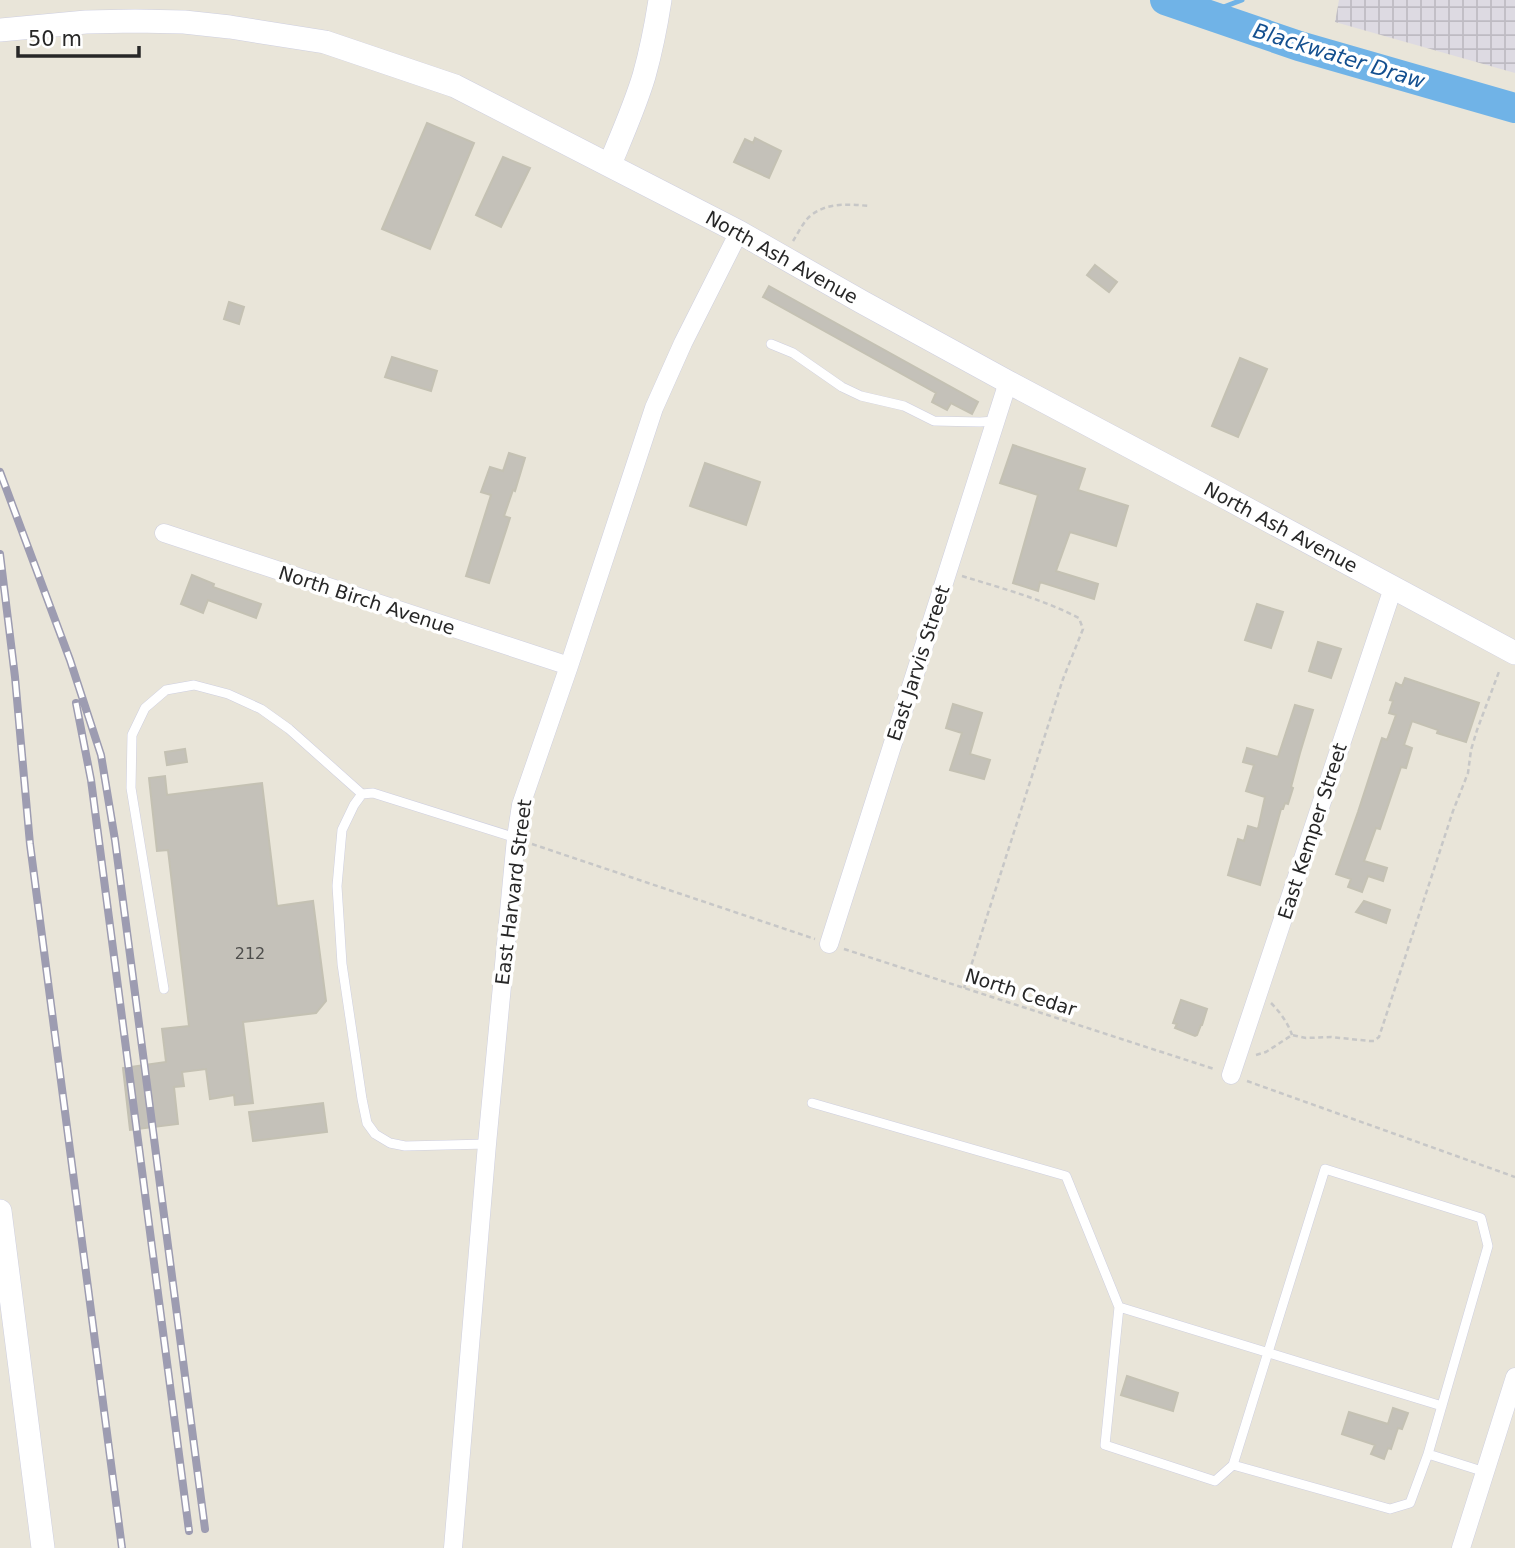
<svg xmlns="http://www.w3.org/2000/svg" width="1515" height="1548" font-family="'DejaVu Sans',sans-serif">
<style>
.industrial{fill:url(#industrial-grid)}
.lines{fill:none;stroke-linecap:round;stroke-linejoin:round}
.stream{stroke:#70b3e7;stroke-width:5}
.river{stroke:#70b3e7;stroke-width:30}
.building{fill:#c4c1b9;stroke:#c4c1b3;stroke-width:2}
.service-casing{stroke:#cecfe0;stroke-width:10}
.minor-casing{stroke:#cecfe0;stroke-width:19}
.tertiary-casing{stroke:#cecfe0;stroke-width:24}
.path{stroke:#c7c7c7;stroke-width:2.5;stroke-dasharray:5 3.5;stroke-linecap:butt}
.service{stroke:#fff;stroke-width:9}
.minor{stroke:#fff;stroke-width:18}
.tertiary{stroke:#fff;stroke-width:23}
.rail-casing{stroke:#9d9cb1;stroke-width:8}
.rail{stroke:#fff;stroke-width:5;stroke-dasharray:16;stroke-linecap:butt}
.labels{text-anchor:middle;stroke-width:7;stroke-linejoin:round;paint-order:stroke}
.number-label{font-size:16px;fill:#4e4e4c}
.street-label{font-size:19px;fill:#272727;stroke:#fff}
.water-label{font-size:21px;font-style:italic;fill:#134f8f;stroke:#fff}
</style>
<defs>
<pattern id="industrial-grid" width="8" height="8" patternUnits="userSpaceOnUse" patternTransform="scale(1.75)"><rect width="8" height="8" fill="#dddae2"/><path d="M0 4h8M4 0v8" fill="none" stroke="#bebbc2"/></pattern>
</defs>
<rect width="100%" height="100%" fill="#e9e5d9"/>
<path class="industrial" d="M1339,0h176v73l-180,-51z"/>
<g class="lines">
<path class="stream" d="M1199,12l22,-4 21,-8"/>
<path class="river" d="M1165,0l134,46 216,62"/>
</g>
<path class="building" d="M427,123l47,20 -44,106 -48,-20z
M755,138l26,13 -12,27 -35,-16 11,-23 8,4z
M503,157l27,11 -29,59 -25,-12z
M1095,265l22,17 -8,10 -22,-17z
M769,286l209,116 -6,12 -21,-11 -4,7 -15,-8 4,-9 -173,-96z
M229,302l15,5 -5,17 -15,-5z
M392,357l45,14 -6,20 -46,-14z
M1240,358l27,11 -29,68 -26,-11z
M1013,445l72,24 -7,21 50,16 -12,40 -46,-14 -14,39 42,13 -4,15 -54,-17 -2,9 -25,-8 25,-88 -38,-12z
M509,453l16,5 -10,33 -2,-1 -9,26 6,2 -21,65 -23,-7 25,-81 -10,-3 9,-25 13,4z
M705,463l55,19 -14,43 -56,-19z
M192,575l22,9 -1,3 48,17 -5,14 -48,-18 -5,13 -22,-9z
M1257,604l26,8 -12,36 -26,-8z
M1318,642l23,7 -10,29 -22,-7z
M1405,678l74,25 -13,39 -29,-9 1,-3 -26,-9 -8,24 8,3 -6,20 -5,-1 -21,62 -4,-1 -12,33 23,7 -4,13 -15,-5 -6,16 -14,-5 3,-8 -15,-5 22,-62 24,-74 5,2 9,-25 -7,-2 4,-12 -3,-1 6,-17 6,3z
M953,704l29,9 -12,41 20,6 -6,19 -34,-9 12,-37 -16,-5z
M1295,705l18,5 -13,43 -9,34 2,1 -5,16 -3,-1 -2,6h-2l-21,76 -32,-10 10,-36 6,2 4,-15 10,3 7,-32 -19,-6 8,-26 -11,-3 4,-14 31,9z
M185,749l2,13 -20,3 -2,-13z
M165,776l2,19 95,-12 15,123 36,-5 13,100 -10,12 -73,9 10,81 -18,2 -1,-10 -24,4 -4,-30 -24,3 2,14 -10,1 4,37 -48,6 -7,-62 43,-6 -4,-33 27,-3 -21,-176 -11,1 -8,-73z
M1364,901l26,9 -4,13 -30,-11z
M1181,1000l26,9 -5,16h-1l-4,10 -2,1 -20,-8 2,-4 -4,-1z
M323,1103l4,29 -74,9 -4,-29z
M1127,1376l51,17 -5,18 -52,-16z
M1393,1408l15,5 -6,16 -4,-1 -7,21 -3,-1 -4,11 -13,-5 4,-9 -33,-11 7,-22 39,12z"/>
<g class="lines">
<defs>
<path id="service" d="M771,344l22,9 49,34 19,9 43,10 30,15 46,1 16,-1
M164,989l-33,-201 1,-53 13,-27 21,-18 28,-5 34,9 33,15 28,20 73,65
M812,1103l254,73 53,131
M487,1144l-82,2 -15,-3 -15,-9 -8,-11 -5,-24 -20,-135 -5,-78 5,-56 12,-25 8,-11 11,-1 143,45
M1428,1454l60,-208 -7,-28 -156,-49 -92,296 157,44 20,-6 18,-49 57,18
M1233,1465l-18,16 -110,-36 14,-138 323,99"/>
<path id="minor" d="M164,533l405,133
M829,944l179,-562
M1231,1075l162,-487
M453,1548l34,-404 29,-306 5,-33 48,-139 85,-258 29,-65 56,-111
M1461,1548l54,-171"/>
<path id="tertiary" d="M0,30l86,-8 49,-1 49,1 46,5 95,15 130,44 284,146 123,70 146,80 215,114 292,157
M610,164c12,-29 25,-58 34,-88 7,-25 12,-50 16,-76
M0,1211l43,337"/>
</defs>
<use href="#service" class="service-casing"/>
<use href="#minor" class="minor-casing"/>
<use href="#tertiary" class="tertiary-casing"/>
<path class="path" d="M793,241c5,-8 10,-18 16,-24 17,-15 39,-13 60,-11
M962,576c39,12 80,23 117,42l4,11 -20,50 -99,309
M532,844l283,95
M844,949l370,120
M1271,1003c9,9 17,20 21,32
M1256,1055l10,-3 26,-17 14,3 25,-1 39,4h4l5,-4 74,-226 15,-38 3,-23 6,-20 23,-61
M1247,1081l268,96"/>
<use href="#service" class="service"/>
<use href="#minor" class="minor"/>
<use href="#tertiary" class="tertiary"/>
<defs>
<path id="rail" d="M0,472l70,188 31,95 14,85 90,689
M0,554l15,123 15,167 92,704
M76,703l15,77 98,751"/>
</defs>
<use href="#rail" class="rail-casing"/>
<use href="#rail" class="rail"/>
</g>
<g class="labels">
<g class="number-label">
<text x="250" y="959">212</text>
</g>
<g class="street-label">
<text transform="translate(782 257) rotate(29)" y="7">North Ash Avenue</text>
<text transform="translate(1281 527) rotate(28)" y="7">North Ash Avenue</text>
<text transform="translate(367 600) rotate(18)" y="7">North Birch Avenue</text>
<text transform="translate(918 663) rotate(-72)" y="7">East Jarvis Street</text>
<text transform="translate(1312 831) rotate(-72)" y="7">East Kemper Street</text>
<text transform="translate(513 892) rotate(-83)" y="7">East Harvard Street</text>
<text transform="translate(1021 992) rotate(18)" y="7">North Cedar</text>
</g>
<g class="water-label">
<text transform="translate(1339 56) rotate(17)" y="7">Blackwater Draw</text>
</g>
</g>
<path d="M18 46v10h121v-10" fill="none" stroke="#272727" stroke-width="3.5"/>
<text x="28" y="46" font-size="21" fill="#272727" stroke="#ffffff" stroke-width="5" paint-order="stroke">50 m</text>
</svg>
